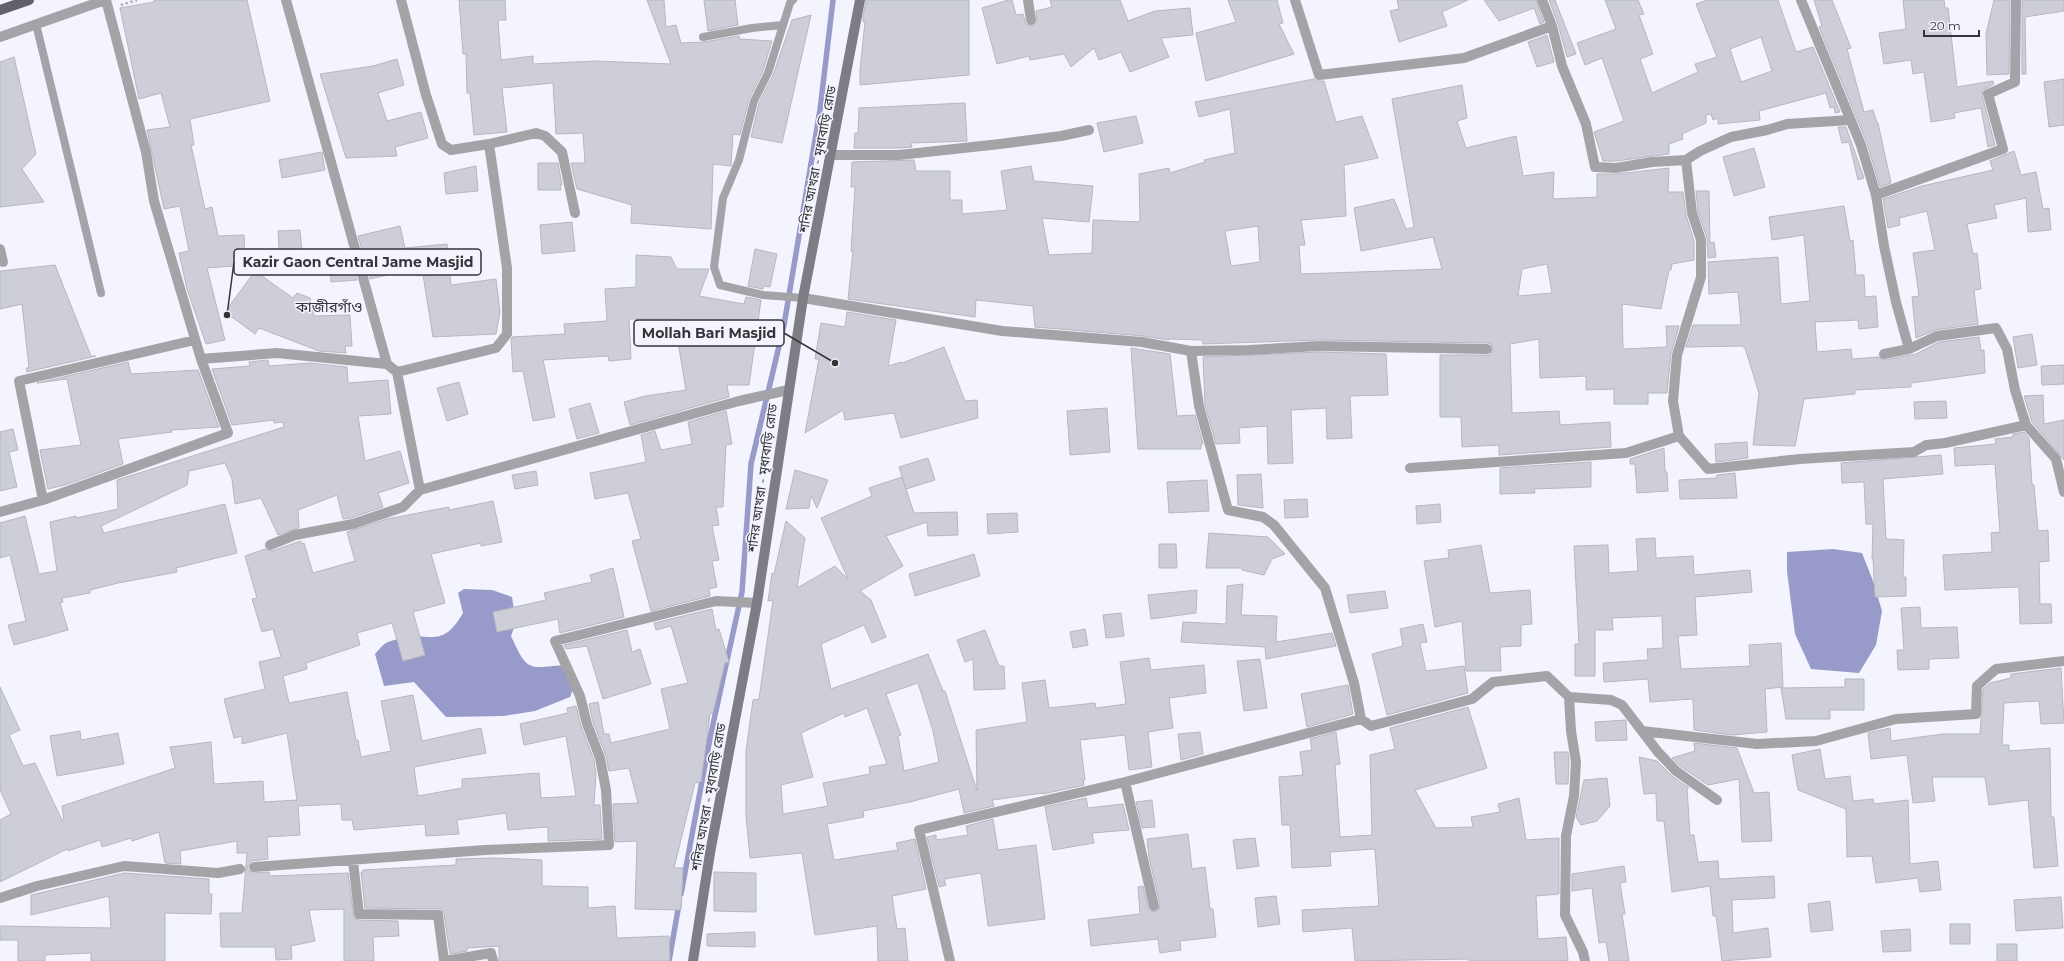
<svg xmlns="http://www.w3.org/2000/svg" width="2064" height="961" font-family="Montserrat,'Noto Sans Bengali',sans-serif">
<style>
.water{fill:#989aca}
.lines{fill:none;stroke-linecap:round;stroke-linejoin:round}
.stream{stroke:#989aca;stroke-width:5.5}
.building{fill:#cdced7;stroke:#b6b7c0;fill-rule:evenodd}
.path{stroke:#a4a4ab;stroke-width:2.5;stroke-dasharray:2 3;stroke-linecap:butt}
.service{stroke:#a4a4a8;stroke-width:8}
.minor{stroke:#a4a4a8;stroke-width:10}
.secondary{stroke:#7d7d83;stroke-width:10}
.primary{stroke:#616269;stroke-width:10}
.path-bridge{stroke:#a4a4ab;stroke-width:2.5;stroke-dasharray:2 3;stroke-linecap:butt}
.labels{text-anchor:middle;stroke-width:3;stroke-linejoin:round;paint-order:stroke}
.street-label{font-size:13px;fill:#353538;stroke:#f3f4fd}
.quarter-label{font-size:15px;fill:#353538;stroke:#f3f4fd}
.leader{fill:none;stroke:#353538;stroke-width:1.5}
.callout-dot{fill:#353538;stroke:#f3f4fd;stroke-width:1.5}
.callout{fill:#f3f4fd;stroke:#353538;stroke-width:1.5}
.callout-label{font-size:14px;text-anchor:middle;font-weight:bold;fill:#353538}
</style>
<rect width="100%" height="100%" fill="#f3f4fd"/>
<path class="water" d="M1833,549l29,4 11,28 9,30 -6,34 -17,28 -48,-4 -16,-35 -8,-63v-19z
M464,589l28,1 20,7 4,25 -5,14c16,34 15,33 52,29l10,24 -3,8 -35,14 -32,5 -57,1 -32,-35 -30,4 -9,-32c3,-3 7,-9 11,-11 3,-2 8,-3 12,-4 32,-9 43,12 65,-26l-5,-20z"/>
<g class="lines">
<path class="stream" d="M681,894l29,-156 32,-146 9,-128 33,-139 36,-215 13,-110
M669,961l10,-57"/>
</g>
<path class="building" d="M154,0h93l23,101 -80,18 4,26h-3l14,64 7,-2 6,29 26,-1 1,29 2,1 -40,3 18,72 -19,4 -19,-55 -8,-36 10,-2 -9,-45 -16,3 -17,-79 23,-3 -9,-34 -22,6 -19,-91 34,-6z
M459,0h46l1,20h-8l3,40 32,-4v8l63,-3 75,3 -24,-64h17l2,27 10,-2 5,18 23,-1 35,-6 1,3 32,2 -9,30 -14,28 -9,36 -7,-1 -2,32 -18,-2 -2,65 -80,-6 1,-18 -55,-16 -6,-26h14l-2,-30 -27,1 -3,-51 -51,5 5,44 -33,3 -4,-42h-3l-1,-39h-3z
M704,0h31l3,25 -30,6z
M866,0h103v75l-109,10v-15l5,-48h-2v-5z
M1008,0h4l4,15 7,-1 3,10 6,2 5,-4 -1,-11 16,-4 -2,-7h70l8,21 27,-10 35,-3 3,27 -32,3 8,19 -39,15 -9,-20 -22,8 -5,-12 -23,19 -7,-13 -34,6 -1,-4 -32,8 -15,-56z
M1228,0h49l6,23 -4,1 15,30 -88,27 -10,-48 40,-11z
M1397,0h71l-26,12 5,14 -48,16 -9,-31 9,-2z
M1484,0h52l8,22 -4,2 -6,-16 -35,13z
M1549,0h6l21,54 -9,3 -9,-33z
M1605,0h33l6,14 -5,1 14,39 -13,5 12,34 46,-21 -3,-8 22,-7 -21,-53 11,-4h71l18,52 17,-5 27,65 -5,1 -1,-6 -4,1 -4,-15 -67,18 1,9 -42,4v-6l-5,2 -2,-6 -5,1v8l-24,11 1,5 -14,5v10l-53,7h-13l-9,-29 30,-11 -22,-63 -17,7 -8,-22 39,-14zM1761,37l11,34 -31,11 -11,-33z
M1814,0h18l19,48 -4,1 17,63 9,-2 4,13h1l13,60 -11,4 -13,-44 -48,-116 3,-1z
M1903,0h41l1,8h3l9,79 36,-6 1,3 -11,6 -1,5 13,50 -7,2 -7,-39 -27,5 1,5 -24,4 -7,-50 -11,2 -2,-14 -27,4 -5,-31 27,-4z
M1994,0h16l-1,74 -22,1 -1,-41z
M2022,0h42v11l-39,6 1,57h-4z
M811,15l-29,128 -31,-6 8,-34 14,-28 19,-55z
M1547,35l7,27 -17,5 -9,-25z
M14,57l22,97 -14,15 22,33 -44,5v-145z
M397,59l7,26 -26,8 9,28 34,-9 7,26 -33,9 2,9 -51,2 -26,-84 53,-8z
M1314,79l3,2h7l12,41 26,-6 16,42 -34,7 2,51 -45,4 4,25h-6l2,29 141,-5 -9,-32 -72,14 -7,-43 40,-9 12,30 8,-2 -22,-128 70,-14 5,33 -10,3 9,27 50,-12 7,40 31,-4 -1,27 44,-2v-23h20l52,-6 -1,24h15l3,23 8,26v19l-22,4 -1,6h-2l-8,39 -39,-5 1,45 44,-2 -1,-21h13l-8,28 -4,39h-19v11h-34v-15l-28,1v-14l-46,2 -1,-39 -29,5 2,69 47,-2 1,14 50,-3 1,25 -112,8v-10l-37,2 -1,-30h-21v-62h50l3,-6 -2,-5 -3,-1 -170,-3 -115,4 -1,-4 -33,-1v1l-26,-4 -108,-9 -2,-21 -57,-6 -1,17 -127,-18 5,-48h-2l4,-64h-4l1,-25 62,-2 2,11h34v29h12v14l45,-4 -6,-39 30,-5 3,15 59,5 -4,36 -47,-4 7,37 43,-2 1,-33 47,2 -1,-48 30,-6 1,5 35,-11 -1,-2 31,-7 -5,-44 -31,8 -4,-15zM1258,226l2,36 -29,4 -6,-35zM1547,264l5,29 -34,3 4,-27z
M2064,79v46l-15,2 -5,-45z
M965,103l2,38 -56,2 1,4 -13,1h-45l1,-15h3l1,-25z
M1136,116l7,27 -39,9 -7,-29z
M1838,127h8l18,51 -6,2 -9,-38 -7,1z
M1754,148l11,39 -31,9 -11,-39z
M2014,151l7,24 15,-3 7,37 6,-1 2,22 -23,2 -2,-34 -32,7 3,13 -30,6 6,30 4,-1 4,36 -7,1 4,34 -42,6 -20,8 -4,-41 7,-1 -6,-43 22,-3 -8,-39 -28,7 1,7 -12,3 -5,-29 39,-13 71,-16 -3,-9z
M322,152l3,18 -43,8 -3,-18z
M538,163h20l4,22 -2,-1 1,6h-23z
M476,166l2,25 -32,3 -2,-21z
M1696,191h13l1,52 4,-1 2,15 -8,1 -1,-20 -9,-26z
M1844,206l6,35 3,-1 3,35h8l1,22 11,-1 2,31 -19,2 -1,-9 -43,2 2,30 34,-3 1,10 27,-2 6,3 31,-6 23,-12 40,-5 2,14 3,-1 1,23 -74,10v4l-56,3v4l-51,5 -9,47 -42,-1 6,-52 -14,-45 -3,-2 -56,1 7,-22h48l-3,-33 -29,2 -1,-32 70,-5 3,47 29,-3 -6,-66 -32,5 -3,-23z
M572,222l3,29 -33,3 -2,-29z
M400,226l5,22 42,-4 4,41 45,-6 4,33 -4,22 -63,3 -10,-62 -5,1 -1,-8 -47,11 -12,-43z
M300,230l3,31 -23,2 -2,-32z
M348,249l9,31 -26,2 -2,-31z
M755,249l22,5 -7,33 -6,-1 -1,3 -15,-3z
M636,255l35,2 6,12h32l-10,27 45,8 2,-7 15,3 -12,85h-22l2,12 -99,28 -6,-23 21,-6 41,-6 -12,-71h-45l2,40 -22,2 -1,-5 -65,4 12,57 -22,4 -10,-50 -10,1 -2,-32 1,-3 53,-3 -1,-10 43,-3 -2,-32 31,-2z
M55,265l36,91h5l-69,16 -1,-4h3l-7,-64 -22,5v-38z
M255,271l38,27 4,-5 13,5 4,18 36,-1 2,31h-7l1,7 -27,-2 -60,-23 -4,6 -30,-22z
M847,312l49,8 -8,46 13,-4 1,1 42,-16 21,54 12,-1 1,18 -77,20 -7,-25 -49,7 -2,-10 -38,23 14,-74h-4l6,-36 24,4z
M2032,334l5,31 -19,3 -5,-31z
M1131,348l39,6 7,62 18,-1 8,29h-2v5h-63z
M1318,352l68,2 2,41 -38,1 2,42 -25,1 -1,-31 -35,2 2,53 -25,1 -1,-38 -28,2 1,15 -24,1 -11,-39 -2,-48z
M268,360l1,6 41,-3 37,4 1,16 40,-3 3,34 -33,2 7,45 35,-10 9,32 -31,10 5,14 -32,11 -8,1 -6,-24 -39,15 1,18 -21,7 -17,-37 -26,6 -3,-25 -7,-16 -36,8 -2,14 -86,41 3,7 121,-29 12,49 -61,15 1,4 -59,11 -28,7v3l-28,5 1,4 -3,1 8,27 -54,15 -6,-20 18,-4 -16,-66 -10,3v-35l25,-7 14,58 18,-3 -7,-49 26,-6v2l42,-9 -1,-29 167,-53 -1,-5 -9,1v-3l-42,5 -20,-56 38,-3 -1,-4z
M128,362l3,12 67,-4 21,57 -48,3 1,2 -54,7 5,25 -58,21 -17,4 -8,-39 41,-5 -14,-66 -30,4z
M2064,365v19l-22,1 -1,-19z
M459,382l9,32 -21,7 -10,-33z
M2043,395l1,29 20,-4v40l-32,-38 -8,-26z
M1946,401l1,17 -32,1 -1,-17z
M590,403l9,30 -22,6 -8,-30z
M1107,408l3,44 -40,3 -3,-44z
M726,411l6,33 -6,1 -3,62h-7l3,18 -7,1 7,34 -7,1 5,26 -8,2 1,7 -59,15 -19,-70 9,-2 -13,-46 -33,6 -5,-26 56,-11 -5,-27 14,-4 6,19 31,-6 -4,-22z
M13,429l5,21 -9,2 8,35 -17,4v-59z
M2024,432l5,6 3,47h2l4,46 10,-1 1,31 -10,1 1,42h11l1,19 -32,1 -1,-37 -74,3 -2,-35 49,-3 -1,-19 9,-1 -5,-68 -40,2 -1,-18 42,-4 -1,-5 18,-2v-3z
M1747,442l1,16 -32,4 -1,-18z
M1664,448l1,24h2l1,19 -31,2 -2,-29h-5v-5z
M1941,455l2,19 -60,5 3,60 18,1 -1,37h3v19l-31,1 -2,-38h-1l1,-35h-7l-2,-42 -22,1 -1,-20z
M928,458l7,22 -29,9 -7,-22z
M1591,462v25l-57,2 1,4 -35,1v-26z
M795,470l33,10 -11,28 -6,-13 -2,13 -23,1z
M536,471l2,14 -23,4 -3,-14z
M1735,473l2,25 -57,1 -1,-19 37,-2 1,-3z
M1261,474l2,34 -25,-3 -1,-30z
M902,477l12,36 43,-1 1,23 -30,1 -1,-14 -41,14 17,30 -43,25 11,9 15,37 -14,6 -8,-18 -43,19 10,45 97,-35 15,37h2l32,100 -1,-61 51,-8 -5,-39 23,-3 4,28 46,-5 1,5 30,-4 -6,-42 29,-4 2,12 53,-5 2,28 -37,5 4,30 -25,4 4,35 -23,3 -4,-35 -45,5 5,40h-2l1,5 -41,9v-1l-51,7 2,6 -30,7 -5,-24 -49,13 -47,9 1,6 -37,7 7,36 64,-10 -2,-7 19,-4 11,50 -34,7 5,33 8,-1 3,33h-30l-1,-35 -62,9 -13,-82 -52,5 -4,-43v-64l7,-51 6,-1 14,-99 -5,1 4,-28 2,1 12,-53 19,17 -8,50 38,-22 13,13 -27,-61 51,-22 -3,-8zM918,683l15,48 6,31 -35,9 -6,-35 3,-1 -15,-41zM867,708l20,56 -18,3 1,7 -47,9 5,23 -45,8 -2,-29 32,-8 -12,-44 43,-20 1,4z
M1207,480l2,31 -40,2 -2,-31z
M1307,499l1,18 -23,1 -1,-18z
M493,501l9,41 -21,4v-3l-50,11 14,49 -32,9 12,43 -22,6 -11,-38 -35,10 3,12 -54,18 1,6 -24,7 6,27 58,-11 9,48h2l3,17 30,-6 -10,-50 32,-6 9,46 59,-13 5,25 -72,14 4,29 44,-8v-9l77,-6 2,25 35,-2 -10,-60 -42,9 -4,-21 48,-11 -1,-5 9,-2 5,20 13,34 2,13 -2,32h6l2,34 -54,2v-14l-40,3 -2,-17 -49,7 2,14 -33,2 -1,-12 -71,6 -2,-10h-10l-1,-16 -43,2 2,29 -33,2 1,22 -17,2 -3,4v5l6,3 15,-1 1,4 78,-3 6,45 5,2 39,1 1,15 -26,1 1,24h-30v-52l-35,1 6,31 -24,5 1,13 -16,1 -1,-13h-54l-1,-34h22l5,-60h-10v-12l-57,10 1,13 -16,-1 -6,-31 -27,9 -1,-3 -29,9 -2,-7 -32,11 -1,-2 -67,33v-62l11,-6 -11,-24v-103l20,43 -11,5 14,31 12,-3 27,57h2l-2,-14 113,-38 -5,-21 41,-5 3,42 49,-3 1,21 33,-2 -10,-67 -45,11v-8l-8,2 -10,-39 41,-10 -6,-27 22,-5 -8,-28 -11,3 -10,-33 5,-1 -12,-42 20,-7 7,2 29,-10v3l3,-1 9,30 42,-12 -8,-29 40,-13 62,-12v3z
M1440,504l1,18 -24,2 -1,-18z
M1017,513l1,19 -30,2 -1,-20z
M1209,533l59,4 17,17 -13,5 -8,16 -22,-5v-2h-36z
M1655,538l1,20 37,-2 1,19 56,-5 2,22 -57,5 2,38 -19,1 3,33 69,-3 -1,-21 32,-2 2,44 -18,2 2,43 -35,3 -38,-5 -1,-31 -43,3 -2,-23 -44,3 -1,-19 45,-3 -1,-11 16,-1 -1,-32 -50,2 1,12h-18v46h-20v-32h4l-5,-98 34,-1 1,28 29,-2 -2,-32z
M1159,544h17l1,24h-18z
M1481,545l9,48 40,-3 2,34 -11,1v21l-21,1 1,24h-35l-4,-50 -27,6 -11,-66 25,-3 -1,-8z
M974,554l6,22 -65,20 -6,-22z
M613,568l11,49 -64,16 -2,-14 -61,13 -4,-20 53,-12 -2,-7 48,-11 -2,-7z
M1243,584l-2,31 36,1 -1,26 56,-9 4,13 -70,13 -1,-12 -84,-5 2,-20 43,2 1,-38z
M1197,590l-1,23 -45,6 -3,-24z
M1385,591l3,17 -38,5 -3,-18z
M1920,607l1,21 36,-1 2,31 -30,1v10l-31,1 -1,-20h7l-3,-42z
M712,609l4,21 3,-1 10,33 -4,1 -12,50 -3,1 -9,68 -6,1 -21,85h9l-2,42 -46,-1 2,-68 -22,1 -2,-38 25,-1 -9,-35 -20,3 -3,-15 -13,-34 -4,-18 9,-2 6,32h5l2,9 59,-14 -9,-40 27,-6 -17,-57 -15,4 -2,-7z
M1121,613l3,23 -18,2 -3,-23z
M1423,624l4,18 -7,1 6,28 38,-5 4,27 -81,22 -15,-61 31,-8 -3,-17z
M1085,629l3,16 -15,3 -3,-16z
M627,630l5,22 8,-3 11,35 -48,15 -16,-53 -21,3 -2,-4z
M985,630l14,36h5l1,23 -31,1 -1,-31 -8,3 -8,-22z
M1260,659l7,49 -23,3 -7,-50z
M2061,668l3,55 -23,1 -2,-23 -35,2 -2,42h7v6l41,-3 1,69h3l4,49 -24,2 -6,-68 -39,5 -4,-28h-53l3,24 -22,2 -6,-48 -36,4 -3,-26 22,-5 1,13 52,-7h37l3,-45 7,-6 21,-5v-4z
M1845,679h19v31h-34v9h-44l-5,-31 64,-1z
M1348,685l5,29 -46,13 -6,-33z
M1468,707l19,61 -72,22 21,38 37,-1 -2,-10 29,-5 -2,-8 21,-6 7,42 33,-2v56l-23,2 2,43 28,-2 2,24h-99v-2l-114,2 -3,-33 -49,4 -1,-22 77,-4 -4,-57 -45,3 1,14 -39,2 -2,-43h-8l-3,-48 24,-2 -3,-23 12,-2 -2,-11 26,-7 4,32 -5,1 5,72 32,-2 -2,-80 25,-6 -5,-21z
M1626,720l1,20 -31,1 -1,-19z
M80,731l1,9 37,-7 6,31 -67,12 -7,-40z
M1200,732l3,22 -22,6 -3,-26z
M1694,743l43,5 17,45 15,-1 3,49 -30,1 -3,-63 -31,6 -28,-19 -8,-8 23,-7z
M1820,749l5,30 25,-3 3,25 20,-2 1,5 34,-4 2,64 28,-3 3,29 -21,2 -2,-14 -42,5 -4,-27 -25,1 -1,-48 -48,-19 -6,-35z
M1554,752h14l1,10 -1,22h-12z
M1639,757l18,4 15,15 17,12h-2l3,47h4l4,27 20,-1 1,18 55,-3 1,22 -43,2 1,33 35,-5 3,29 -49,4 -6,-45h-3l-3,-30 -38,6 -8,-71h-7l-1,-28 -12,1z
M1607,778l3,28 -13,15 -16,4 -5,-8 8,-37z
M1086,798l2,10 35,-4 6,26 -37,3 2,10 -41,7 -8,-43z
M1152,800l3,27 -13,1 -6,-26z
M993,819l5,31 38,-5 9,74 -57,7 -7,-53 -37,6 2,6 -7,2 -12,-50 9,-2v5l32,-5 -2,-9z
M1188,834l4,35 13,-2 5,42h3l3,28 -36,4 1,9 -21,3 -2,-14 -67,7 -3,-26 52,-6 -2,-27 5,-1 6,24 6,2 4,-2 1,-5 -11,-48 -2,-18z
M1255,838l4,28 -22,3 -4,-29z
M495,858l47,2v26l46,1v21l27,-2 2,32 52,-2 1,25h-171v-15l-32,2v3l-17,3 -6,-40 -3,-5 -76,-1 -4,-36h2v-2l93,-5v-6z
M1624,866l2,16 -6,1 5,31h-3l7,47h-20l-3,-19 -7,1 -7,-55 -20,3v-17z
M714,872l42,1v39l-42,-1z
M124,873l85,6v15h3l-1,20 -46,-1v48h-74v-8l-46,2v6h-27v-21h-18v-14l111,2 -2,-32 -78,19v-20z
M1276,896l4,28 -22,3 -3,-29z
M2061,897l2,31 -47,3 -2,-31z
M1830,901l3,29 -22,2 -3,-28z
M1950,924h20v20h-20z
M1910,929l1,22 -28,1 -2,-21z
M755,932v15l-48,-1v-12z
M1997,944h20v17h-20z"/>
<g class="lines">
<path class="path" d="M121,5l16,-5"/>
<path class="service" d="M793,0l-3,3 -22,70 -14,28 -15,59 -16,38 -9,69 6,18 43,10 40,3
M36,24l65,269
M703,37l49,-9 31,-3"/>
<path class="minor" d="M106,0l40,152 8,49 47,158 76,-6 110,11 10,8 23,118
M286,0l101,364
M401,0l25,95 16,49 9,6 38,-6 47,-11 9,3 17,16 13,61
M1028,0l3,20
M1295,0l24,75 145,-17 88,-32
M1542,0l10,26 10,40 24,58 9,43 21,1 36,-6 34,-2 14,-9 31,-14 36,-7 20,-6 63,-4
M1801,0l60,145 15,50 8,51 12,56 13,47 -25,5
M0,37l105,-37
M831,155h68l101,-11 61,-8 28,-6
M1686,160l6,53 9,27v37l-24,78 -4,46 6,35 29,33 92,-10 114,-7 12,-7 19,-2 81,-18
M1876,195l127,-46 -15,-55 27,-12 1,-82
M0,249l3,13
M803,298l199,33 140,11 49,9 58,-1 69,-4 169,3
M1909,349l28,-13 59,-8 11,21 8,41 11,35 30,34 8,33
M1191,351l8,55 29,104 35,7 11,8 51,63 29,95 7,36 10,7 101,-27 21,-17 54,-6 22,21 42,3 11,5 36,47 18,19 41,29
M397,372l99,-24 11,-14v-66l-18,-124
M1410,468l216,-15 53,-17
M43,500l-24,-119 176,-41
M0,512l43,-12 185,-67 -27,-74
M270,545l25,-10 58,-11 50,-17 17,-17 319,-89 49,-11
M1569,697l2,34 5,31 -2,34 -8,40 -1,79 18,37 2,9
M1642,731l115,13 59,-3 80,-22 80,-5 1,-28 19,-17 68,-8
M1125,782l29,124
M353,861l6,53 79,1 6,46
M254,867l231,-17 124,-5 -3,-55 -6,-32 -13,-34 -7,-28 -25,-55 161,-40 41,2
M0,898l37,-12 87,-20 94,7 22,-4
M445,961l46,-8 2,8
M950,961l-31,-131 206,-48 236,-63"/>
<path class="secondary" d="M693,961l17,-108 47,-250 46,-305 57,-298"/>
<path class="primary" d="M0,10l29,-10"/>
<path class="path-bridge" d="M101,0l3,10"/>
</g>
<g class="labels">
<g class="street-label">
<text transform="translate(817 159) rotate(-79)" y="5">শনির আখরা - মৃধাবাড়ি রোড</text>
<text transform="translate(762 478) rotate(-82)" y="5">শনির আখরা - মৃধাবাড়ি রোড</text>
<text transform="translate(708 797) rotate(-80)" y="5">শনির আখরা - মৃধাবাড়ি রোড</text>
</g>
<g class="quarter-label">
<text x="329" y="312">কাজীরগাঁও</text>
</g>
</g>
<path class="leader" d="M227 315L234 262M835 363L784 333"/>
<g class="callout-dot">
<circle cx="227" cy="315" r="4"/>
<circle cx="835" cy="363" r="4"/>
</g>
<g class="callout">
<rect x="234" y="249" width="247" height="26" rx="4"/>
<rect x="634" y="320" width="150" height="26" rx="4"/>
</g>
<g class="callout-label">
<text x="358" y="267">Kazir Gaon Central Jame Masjid</text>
<text x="709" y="338">Mollah Bari Masjid</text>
</g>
<path d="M1924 30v6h55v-6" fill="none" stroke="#353538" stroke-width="2"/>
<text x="1930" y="30" font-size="12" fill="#353538" stroke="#f3f4fd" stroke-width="3" paint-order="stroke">20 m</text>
</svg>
